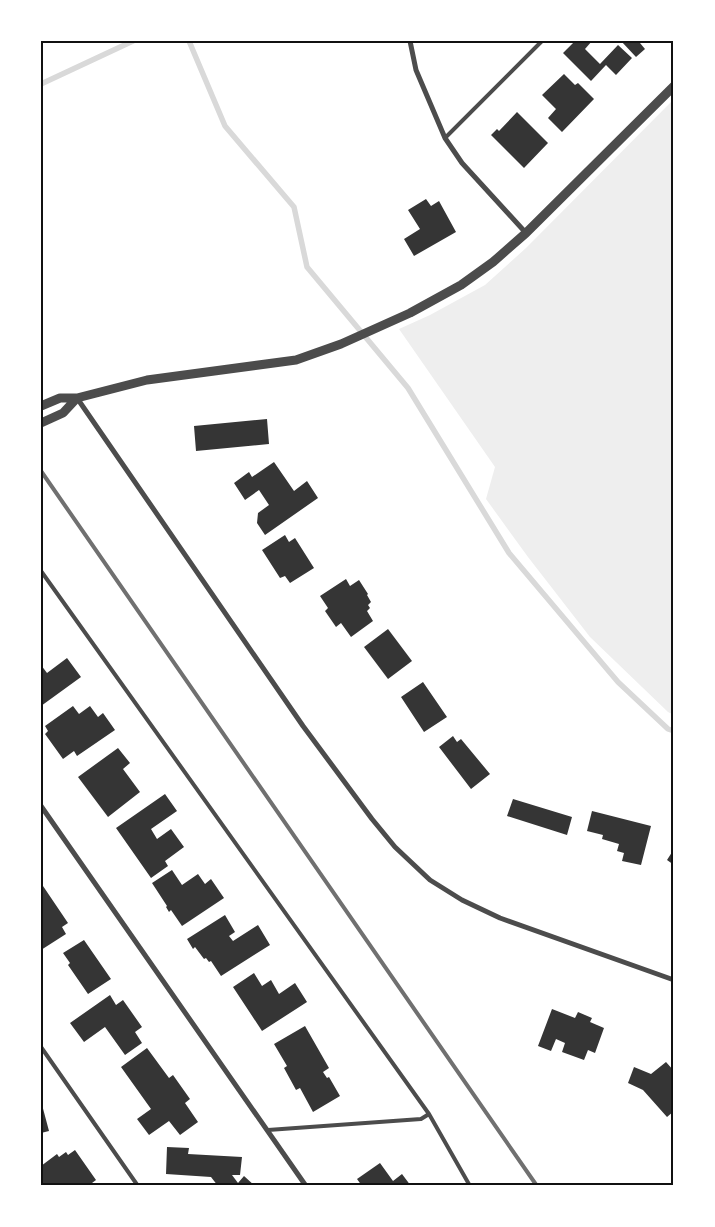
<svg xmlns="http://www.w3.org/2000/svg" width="715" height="1227" font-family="'Public Sans',sans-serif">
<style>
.green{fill:#eee}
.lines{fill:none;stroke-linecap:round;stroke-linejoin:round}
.stream{stroke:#d9d9d9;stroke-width:5.5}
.building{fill:#353535}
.service{stroke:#4c4c4c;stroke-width:4}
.minor{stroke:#4c4c4c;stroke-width:5}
.tertiary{stroke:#4c4c4c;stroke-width:9}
.rail{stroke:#707070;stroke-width:4}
.neatline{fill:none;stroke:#111;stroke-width:2}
</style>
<rect width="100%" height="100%" fill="#fff"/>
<path class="green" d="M674,99v616l-6,-3 -78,-75 -62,-80 -42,-58 9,-32 -96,-138 31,-14 55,-30 41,-37z"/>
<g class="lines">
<path class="stream" d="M189,41l36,85 69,81 13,60 101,121 101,165 109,129 50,47 6,2
M41,84l92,-43"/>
</g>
<path class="building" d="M575,41h17l-7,8 15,15 18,-19 14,13 -16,17 -10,-10 -15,16 -28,-28z
M621,41h21l-2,2 5,6 -9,8z
M564,74l11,11 3,-2 16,16 -32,33 -14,-14 8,-9 -14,-14z
M517,112l31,31 -24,25 -33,-33 6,-6 2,2z
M426,199l5,7 8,-5 17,31 -42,24 -10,-17 16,-10 -12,-19z
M267,419l2,25 -73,7 -2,-25z
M274,462l20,29 13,-10 11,17 -53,37 -8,-12 1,-10 11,-8 -10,-15 -14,10 -11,-17 15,-11 3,5z
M285,535l4,7 6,-4 19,30 -24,15 -5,-7 -5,2 -18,-28z
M346,579l4,7 9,-6 9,14 -1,1 4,7 -3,3 2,3 -3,3 6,10 -22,16 -10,-14 -5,4 -11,-16 3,-3 -8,-12z
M388,629l24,32 -24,18 -24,-32z
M67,658l14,19 -40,29v-41l6,8z
M423,682l24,35 -23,15 -23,-35z
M73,706l6,8 11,-8 8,11 5,-4 12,17 -38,26 -3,-5 -11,8 -18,-25 3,-3 -3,-5z
M453,736l4,6 4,-3 29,35 -19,15 -32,-42z
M118,748l12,15 -7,6 17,23 -32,25 -30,-40z
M165,794l12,17 -26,18 6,10 14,-10 13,18 -19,14 3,5 -17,12 -35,-50z
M513,799l59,18 -5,18 -60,-19z
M592,811l59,15 -10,39 -19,-4 2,-8 -7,-2 2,-7 -17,-5 1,-4 -16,-4z
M674,849v16l-7,-5z
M172,870l10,15 16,-11 7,10 6,-5 13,19 -42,28 -11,-16 -2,2 -3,-5 1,-1 -15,-23z
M43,886l25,37 -6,4 4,7 -25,16v-62z
M225,915l10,17 -6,4 4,5 25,-16 12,20 -49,31 -10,-15 -2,1 -3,-4 -2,1 -9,-12 -2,2 -6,-10z
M84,940l27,39 -23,15 -20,-29 2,-2 -7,-10z
M254,973l8,13 9,-6 8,14 16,-11 12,19 -45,29 -29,-44z
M110,995l6,10 7,-5 19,27 -7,5 7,11 -17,12 -20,-28 -21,15 -14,-19z
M552,1009l23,9 3,-6 14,6 -2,4 14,6 -9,25 -7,-3 -4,10 -22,-8 3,-9 -9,-4 -5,12 -13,-5z
M305,1026l24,42 -6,4 4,6 2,-1 11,19 -27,16 -13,-24 -4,2 -12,-22 3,-2 -13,-22z
M147,1048l22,30 4,-3 17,24 -5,4 13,19 -18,13 -11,-14 -20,14 -12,-16 14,-10 -30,-42z
M666,1062l8,9v40l-7,6 -24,-27 -15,-7 6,-16 17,7z
M41,1101l8,30 -8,2z
M167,1147l22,1 -1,6 54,3 -2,18h-8l6,8 6,-7 11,10h-37l-7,-9 -45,-3z
M75,1150l21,30 -8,6h-47v-20l16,-12 2,3 7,-5 2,3z
M380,1163l13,18 9,-7 9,12h-49l-5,-7z"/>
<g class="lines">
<path class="service" d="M445,138l97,-97
M41,571l388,543 41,72
M41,1047l97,139
M268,1130l153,-11 8,-5"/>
<path class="minor" d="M410,41l6,29 29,68 17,25 64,70
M77,398l226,328 69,93 23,28 35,33 32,20 38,18 174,62
M41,806l265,380"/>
<path class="tertiary" d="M41,406l19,-8h17l70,-18 149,-20 45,-16 69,-31 51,-28 32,-23 33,-29 148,-147
M41,423l22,-10 14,-15"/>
<path class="rail" d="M41,471l496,715"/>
</g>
<rect width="715" height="1227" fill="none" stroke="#ffffff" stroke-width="85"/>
<rect x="42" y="42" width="630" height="1142" class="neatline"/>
</svg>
